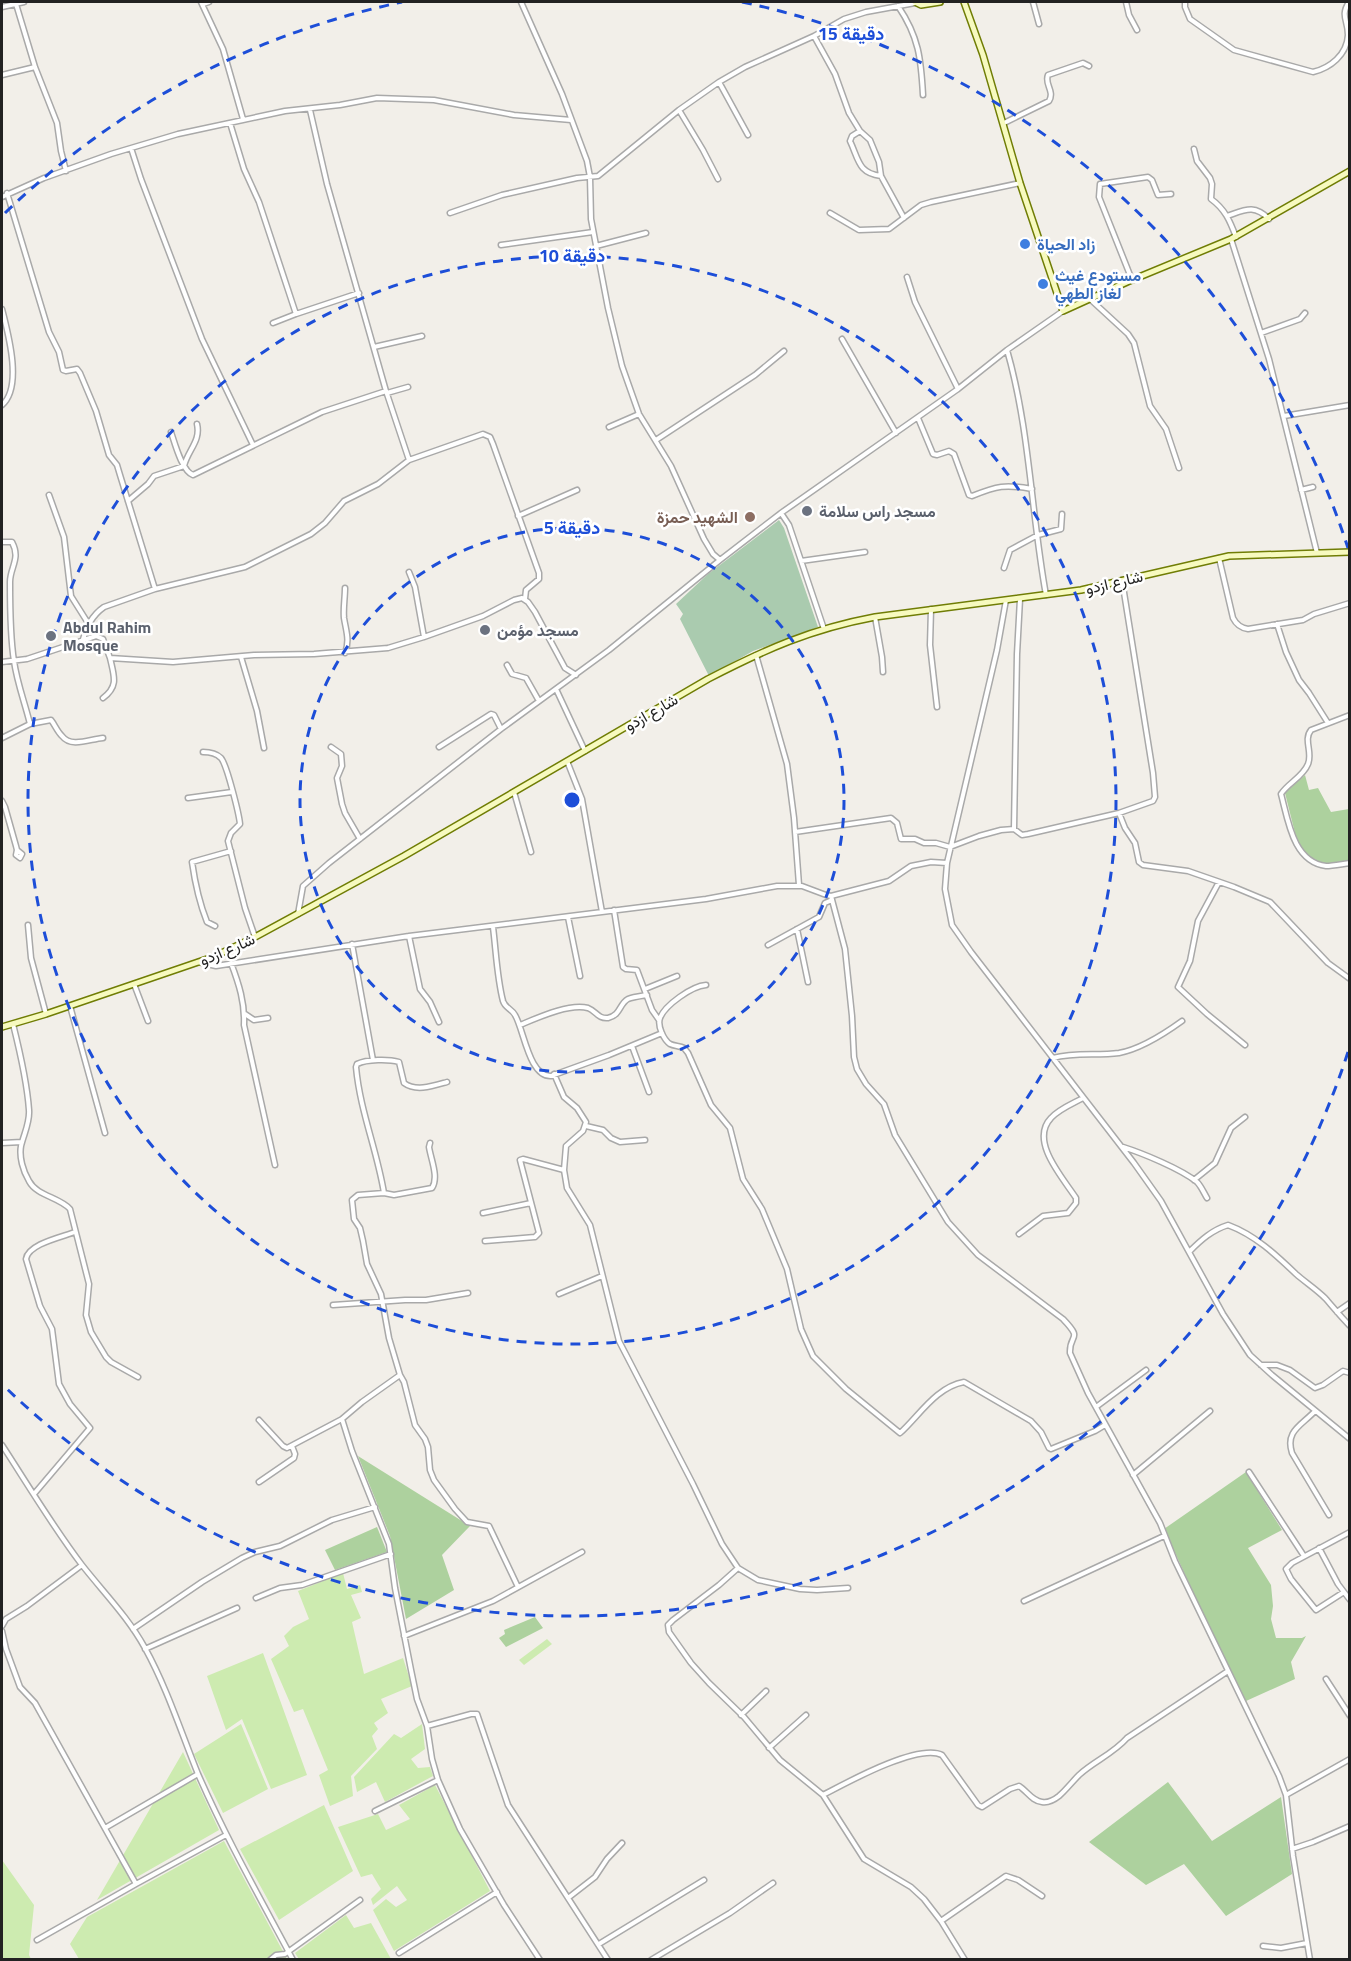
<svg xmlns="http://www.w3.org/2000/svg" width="1351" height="1961" font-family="'Titillium Web',Vazirmatn,sans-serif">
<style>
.grass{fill:#cdebb0}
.forest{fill:#add19e}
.cemetery{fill:#aacbaf}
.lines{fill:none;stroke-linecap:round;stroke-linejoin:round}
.street-casing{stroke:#a9a9a9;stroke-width:7}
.secondary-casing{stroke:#707d05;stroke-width:8}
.street{stroke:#fff;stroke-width:4}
.secondary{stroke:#f7fabf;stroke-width:5}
.ring{fill:none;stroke:#1d4ed8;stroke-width:3;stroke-dasharray:10 8}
.shop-dot{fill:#3f7fe0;stroke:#fff;stroke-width:2}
.worship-dot{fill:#6b7280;stroke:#fff;stroke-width:2}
.education-dot{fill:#8d6e63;stroke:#fff;stroke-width:2}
.labels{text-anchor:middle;stroke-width:5;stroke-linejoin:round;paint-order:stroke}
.shop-label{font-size:16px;font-weight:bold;fill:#366cbe;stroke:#fff;text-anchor:start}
.worship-label{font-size:16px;font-weight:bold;fill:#5b616d;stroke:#fff;text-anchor:start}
.education-label{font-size:16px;font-weight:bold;fill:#785e54;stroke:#fff;text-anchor:end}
.street-label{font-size:16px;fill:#222;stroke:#fff}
.centre{fill:#1d4ed8;stroke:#fff;stroke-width:3}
.ring-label{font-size:18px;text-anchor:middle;font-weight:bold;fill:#1d4ed8;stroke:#fff;stroke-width:5;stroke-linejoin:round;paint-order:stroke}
</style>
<rect width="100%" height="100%" fill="#f2efe9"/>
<path class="grass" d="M343,1573l4,16 13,-4 2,7 -11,3 10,23 -9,4 12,52 39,-16 9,28 -31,13 7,14 -14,10 4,6 -6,7 5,13 -26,27 2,20 -23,10 -11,-31 9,-5 -25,-61 -9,3 -23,-53 18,-13 -5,-10 9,-9 16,-8 -11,-28z
M547,1639l5,5 -28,21 -5,-5z
M263,1653l44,122 -36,14 -29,-70 -16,11 -19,-54z
M241,1724l27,65 -45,24 -29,-59z
M422,1724l3,25 -14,10 7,9 12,-1 3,9 -48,26 -9,-20 -19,10 -3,-15 40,-43 7,4z
M183,1752l36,78 -122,70z
M435,1785l55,106 -96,60 -21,-41 13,-11 10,8 11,-7 -10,-14 -24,19 -2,-6 10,-10 -9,-15 -11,3 -23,-50 40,-13 8,16 24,-11 -11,-14z
M324,1805l29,66 -74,49 -39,-71z
M224,1841l63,118h-208l-9,-15 17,-27z
M2,1860l32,45 -5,50 2,4h-29z
M346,1915l8,13 17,-5 20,36h-92l-4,-6z"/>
<path class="forest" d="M1305,775l4,15 9,-2 13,24 18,-3v52l-23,3 -6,-2 -10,-5 -12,-12 -13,-52z
M358,1456l112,70 -28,29 12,35 -48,29 -16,-83z
M1246,1472l36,58 -34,18 23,37 2,21 -2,13 5,19h26l4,-2 -15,26 4,17 -49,22 -45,-92 -37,-80z
M377,1527l10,25 -52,18 -10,-20z
M535,1617l8,11 -37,19 -7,-9 6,-4 -1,-4z
M1168,1782l44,59 69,-44 11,77 -66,42 -42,-52 -38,21 -57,-43z"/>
<path class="cemetery" d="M779,520l5,8 34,99 -65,24 -44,25 -29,-57 3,-5 -7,-10 32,-30z"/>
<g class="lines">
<defs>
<path id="street" d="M201,2l22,47 20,70
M521,2l41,92 25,67 3,16 1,42 17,89 14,58 17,48 32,52 33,73 9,15 7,6
M1033,2l6,22
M1126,2l3,13 8,15
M1185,2v5l5,12 44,31 79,22c17,-4 34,-17 35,-37 0,-15 -8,-19 1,-33
M16,4l19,63 22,56 4,28 5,20
M203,4l6,-2
M898,6c21,31 23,53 25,89
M2,7l22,-5
M814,36l21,38 14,39 11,18 10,9 9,22 2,14 23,42
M2,75l33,-8
M719,82l29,53
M310,110l17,74 59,207 23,69
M679,110l24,40 15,29
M230,123l14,46 15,33 37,112
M1004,123l45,-22c6,-10 -5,-17 -1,-26l35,-12 6,3
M860,131l-8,5 -2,5c9,19 8,32 31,35
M131,148l10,31 61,160 51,106
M1194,149l3,12 13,17 2,6 -1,15c14,10 19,22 25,38
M7,193l42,139 10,20 4,18 3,1 11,-2 3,4 16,38 13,44 8,10 3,10 35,114
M2,197l42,-19 67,-24 67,-20 107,-23 55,-6 37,-7 57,2 80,15 57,5
M450,213l52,-18 75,-17 21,-2 81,-66 40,-28 26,-15 69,-31 30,-17 22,-7 49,-9
M830,213l29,17 30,-1 32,-24 10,-3 89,-19
M1227,216c18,-6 27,-12 42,3
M1231,239l38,120 48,194
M501,245l92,-13
M596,246l50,-13
M907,277l8,25 43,87
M1132,280l-33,-83 1,-13 48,-7 4,3 6,15 13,-1
M1090,299l38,35 6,9 16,63 16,23 13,39
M2,309c6,24 21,78 0,96
M273,323l23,-9 63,-21
M1261,333l39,-14 5,-6
M842,339l54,94
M374,347l48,-11
M1007,350c23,80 24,163 39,245
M387,393l21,-6
M1284,416l66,-11
M918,418l15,36 4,1 12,-4 5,3 15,41 3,1c25,-10 33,-12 60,-7
M609,427l30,-13
M171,432c4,12 11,39 22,43l129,-63 64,-21
M656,440l99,-65 29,-24
M184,466c4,-16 17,-25 13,-42
M1301,490l12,-3
M49,495l15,42 7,59 17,27
M128,501l20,-17 6,-8 30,-10
M781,513l8,12 35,104
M518,516l59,-26
M2,542h10c9,17 -2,25 -2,40 0,26 0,54 4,79 3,22 11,42 16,63l-28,14
M1219,558l14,60c3,6 8,10 15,11l55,-9 11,-6 36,-11
M801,561l64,-9
M1004,568l6,-18 28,-15 23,-6 1,-15
M409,572l6,15 9,50
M345,588c0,10 -2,21 -1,30 2,13 6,22 1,35
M1006,600l-9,50 -50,213 -2,26 7,36 19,27 163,211 27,38 62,113 27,41 22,20 78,64
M931,609l-1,36 7,62
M875,617l7,40 1,15
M1277,624l9,28 13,28 10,13 19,30
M82,642c5,-15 9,-26 22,-35l51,-18 90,-22 66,-33 14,-11 19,-22 34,-17 31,-24 74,-26 7,3 3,7 46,129v6l-13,11 -1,9
M756,655l31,109 7,54 5,67
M241,657l16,54 7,37
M2,662l25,-3 69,-23 7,3 7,19 63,4 81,-7 60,-1 74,-6 36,-11 59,-21 31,-16 8,-2 6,4 7,10 30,56 11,7
M507,665l5,9 14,4 13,23
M556,689l29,62
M103,698c16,-12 11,-22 7,-40
M1350,715l-39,15c-8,10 2,22 -3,34 -5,13 -20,19 -27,30 7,26 12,68 45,72 7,0 16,-2 24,-3
M30,724l21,-4c4,5 6,11 11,16 9,12 28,3 41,2
M331,747l10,7 1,12 -5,12 5,26 3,9 15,26
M439,747l52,-33 3,1 7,14
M203,752c7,0 13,1 18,6 6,7 18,56 19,66l-9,9 -3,8 17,67 10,29
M567,761l15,38 20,113
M514,792l17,60
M188,798l44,-6
M2,801l3,6 11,39 1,4 -1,5 4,3 2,-4 -5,-4
M1119,813l6,15 10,15 4,19 4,3 45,6 46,16 36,15 58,61 22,16
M1014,829l3,-175 3,-55
M795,832l96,-14 6,5 4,16h14l9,4h12l14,4 29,-11 22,-6 13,-1 8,6 6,-1 91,-21 34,-12 2,-4 -2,-24 -31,-193
M1219,882l-21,39 -8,40 -12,26 29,27 38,31
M831,896l14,53 7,67 2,41 3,12 9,15 18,20 11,31 53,87 30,33 85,64c21,22 6,14 7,34l18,40 72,130 15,38 104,215 7,19 7,61 17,104
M614,910l9,57 3,2 11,1 15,40 7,10
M298,914l5,-28 26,-23 172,-134 108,-79 111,-90 61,-47 177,-124 49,-39 56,-39
M568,917l12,59
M28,925l3,33 15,56
M215,926l-8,-4c-8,-20 -12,-39 -15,-60l39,-11
M493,927c3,24 4,51 10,74 2,7 9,8 12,14 9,15 14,62 36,61l58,-21 53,-22
M797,929l11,53
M409,936l11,53 10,13 9,20
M352,944l21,116
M768,945l51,-28 6,-14 7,-3
M198,962l18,4 193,-30 297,-37 71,-13h25l24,9 5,1 58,-15 22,-15 20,-4 16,1
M231,963c8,21 14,40 13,62l31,140
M134,984l14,37
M706,985c-14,1 -41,20 -46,33 -3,8 4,22 10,26 4,2 10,2 14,4l4,5 23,52 19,23 13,51 19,30 25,60 14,60 12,27 33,33 54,44c19,-17 36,-46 64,-51l67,39 10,11 8,16 2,1 44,-18 10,-6
M645,989l32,-13
M70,1006l35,127
M245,1014l9,6 14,-2
M13,1024c7,28 14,57 16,86 1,13 -5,23 -8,36 -2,11 2,25 8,35 8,15 30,16 41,28l19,75 -3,31 5,17 15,25 5,5 27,15
M520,1025c17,-7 49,-22 68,-17 8,3 10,11 20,10 13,-3 11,-14 20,-19 5,-2 13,-3 19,-4
M632,1046l17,46
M1053,1058c22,-6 44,-2 66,-5 22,-4 45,-19 63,-32
M554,1074l10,23 13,11 9,14 -3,9 -17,15 -2,24 3,18 23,37 29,116 74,143 29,60 16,24 20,12 42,9 17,1 31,-2
M447,1082c-14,4 -31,10 -43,1l-5,-21c-10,-3 -32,-3 -42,2l-1,3c4,44 21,83 28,126l-26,2 -6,5 2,19 6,9 3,13 4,23 14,30 8,44 11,37 -38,27 -20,17 10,32 37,93 6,44 16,82 6,29 10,27 5,33 6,21 22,49 44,76 36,55
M586,1126l17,4 8,8 9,4 25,-2
M2,1143l20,-1
M1123,1147c19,6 58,22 74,35 4,4 7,11 10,16
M1194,1180l21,-17 16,-35 14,-11
M384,1193l10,2 38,-7c7,-11 -1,-28 -3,-41l1,-4
M483,1213l48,-10
M1019,1234l24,-18 25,-3 8,-10v-5c-13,-20 -47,-57 -25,-80 8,-9 21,-14 32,-20
M485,1241l50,-4 4,-4 -19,-73 3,-1 41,11
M1190,1251c11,-11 22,-21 38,-26 27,10 47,29 68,49 9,8 20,15 29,24 8,9 16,19 25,28
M559,1294l43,-18
M333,1305l72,-5h21l42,-7
M1337,1312l13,-9
M1261,1365h16l13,5 25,18 8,-3 20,-14 7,2
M400,1375l4,7 11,43 10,14 3,8 2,23 4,10 21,29 12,13 22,4 29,61
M1096,1407l50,-37
M1315,1411c-14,15 -30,20 -23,42l37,62
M259,1420l24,26 4,2 55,-29
M2,1445c26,40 51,82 80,120 22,28 46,52 63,83 22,40 36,84 53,126 28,64 62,124 95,186
M1249,1472l55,84
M1133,1475l77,-64
M259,1482l35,-24 1,-4 -3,-8
M34,1494l56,-66 -20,-24 -11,-20 -7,-55 -12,-23 -14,-47c2,-15 36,-22 49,-27
M1319,1548l19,36 12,16
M738,1568l-19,17 -46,35 -5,5 1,7 22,31 18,20 35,34 36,43 43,35 41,64 47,28 13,12 17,22 24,39
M1344,1592l-28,18 -25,-31 -5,-10 6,-6 58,-31
M256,1598l24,-10 22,-3 89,-31
M1024,1601l140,-65
M2,1626l4,-7 21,-13 55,-41
M133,1629l69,-47 40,-24 13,-6 25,-6 52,-26 43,-13
M2,1631l4,18 14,38 15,16 101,181 90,-49
M404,1636l89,-35 89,-49
M145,1649l92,-41
M1326,1679l24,37
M741,1715l25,-24
M427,1726l44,-12h6l31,91 100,155
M769,1748l37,-33
M823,1795c23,-12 95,-52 119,-40l36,50 4,2 28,-18 9,-3c8,5 13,15 23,16 6,1 12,-2 17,-6 7,-6 13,-14 20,-21 15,-14 34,-21 48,-37l101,-67
M1286,1795l64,-36
M375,1811l63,-31
M105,1828l93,-54
M1292,1849l21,-7 37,-16
M568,1898l27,-21 12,-18 15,-16
M941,1921l65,-45 12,4 24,16
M37,1940l99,-56
M599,1944l105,-64
M1263,1946l18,2 26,-5
M399,1953l98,-61
M270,1960l6,-5 9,-1 75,-54
M651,1960l79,-47 43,-30"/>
<path id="secondary" d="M915,2l6,3 19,-3
M964,2l19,53 37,128 43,128 64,-29 104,-43 119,-68
M2,1027l44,-13 167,-57 42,-20 149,-81 304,-177c58,-30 103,-50 167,-62l206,-27 148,-34 121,-4"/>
</defs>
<use href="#street" class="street-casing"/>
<use href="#secondary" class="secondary-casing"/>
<use href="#street" class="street"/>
<use href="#secondary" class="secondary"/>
</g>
<g class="ring">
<circle cx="572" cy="800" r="272"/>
<circle cx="572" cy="800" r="544"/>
<path d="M1348 1052A816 816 0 0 1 5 1387M5 213A816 816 0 0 1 402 2M742 2A816 816 0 0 1 1348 548"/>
</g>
<g class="shop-dot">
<circle cx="1025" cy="244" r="6"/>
<circle cx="1043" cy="284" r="6"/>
</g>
<g class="worship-dot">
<circle cx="807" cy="511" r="6"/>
<circle cx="485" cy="630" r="6"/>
<circle cx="51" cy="636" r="6"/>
</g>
<circle class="education-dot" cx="750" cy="517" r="6"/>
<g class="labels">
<g class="shop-label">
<text x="1037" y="250">زاد الحياة</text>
<text x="1055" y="281">مستودع غيث<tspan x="1055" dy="18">لغاز الطهي</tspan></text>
</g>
<g class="worship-label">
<text x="819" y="517">مسجد راس سلامة</text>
<text x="63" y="633">Abdul Rahim<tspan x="63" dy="18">Mosque</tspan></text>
<text x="497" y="636">مسجد مؤمن</text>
</g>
<g class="education-label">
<text x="738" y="523">الشهيد حمزة</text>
</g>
<g class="street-label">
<text transform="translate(1114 582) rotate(-13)" y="6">شارع ازدو</text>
<text transform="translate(651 712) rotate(-30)" y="6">شارع ازدو</text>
<text transform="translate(227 949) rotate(-23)" y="6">شارع ازدو</text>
</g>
</g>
<circle cx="572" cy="800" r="9" class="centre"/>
<g class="ring-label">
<text x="851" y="40">15 دقيقة</text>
<text x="572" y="262">10 دقيقة</text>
<text x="572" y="534">5 دقيقة</text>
</g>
<rect width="1351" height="1961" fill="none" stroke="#222222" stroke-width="6"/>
</svg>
